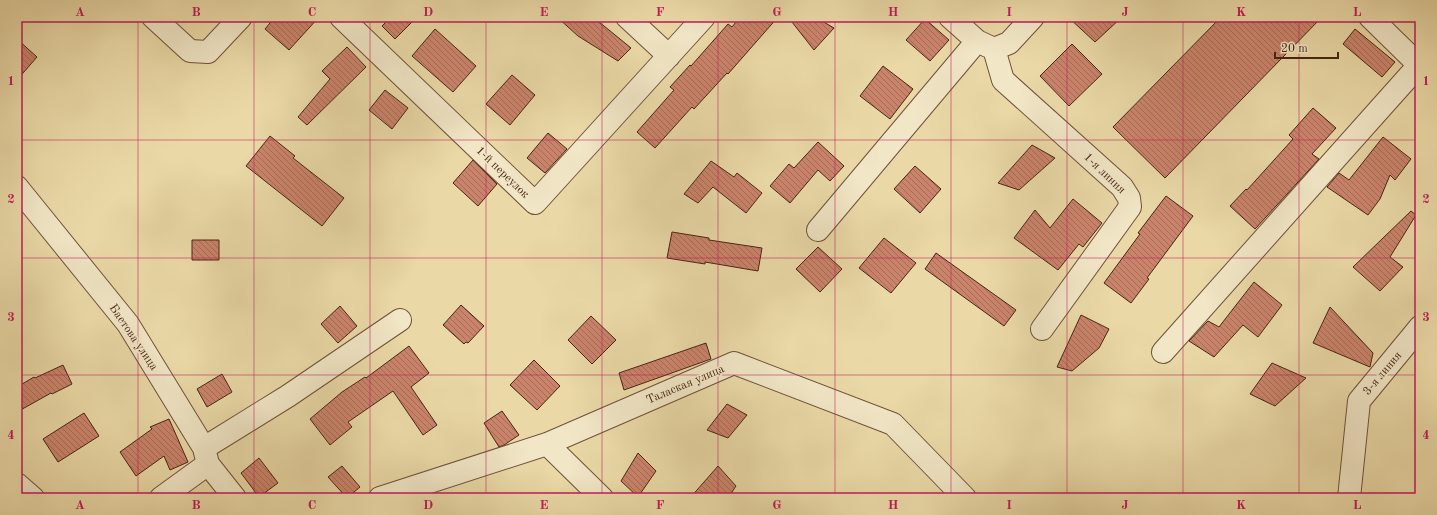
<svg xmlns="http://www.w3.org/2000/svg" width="1437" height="515" font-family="'Old Standard TT',serif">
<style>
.building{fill:url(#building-back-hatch);stroke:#472413}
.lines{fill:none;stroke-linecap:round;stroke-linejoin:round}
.minor-casing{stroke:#705138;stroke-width:24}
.minor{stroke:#f1e6c6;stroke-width:22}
.grid{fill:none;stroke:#c2185b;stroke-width:1;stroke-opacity:0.55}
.labels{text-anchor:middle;stroke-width:3.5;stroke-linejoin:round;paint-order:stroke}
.street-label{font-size:12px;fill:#472413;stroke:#f1e6c6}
.neatline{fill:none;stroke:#c2185b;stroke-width:1.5}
.grid-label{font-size:13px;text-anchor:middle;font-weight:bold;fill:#c2185b}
</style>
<defs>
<pattern id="building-back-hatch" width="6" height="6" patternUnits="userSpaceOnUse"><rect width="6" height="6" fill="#cb846c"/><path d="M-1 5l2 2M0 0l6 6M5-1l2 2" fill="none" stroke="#a76c58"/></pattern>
</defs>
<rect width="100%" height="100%" fill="#ead9a7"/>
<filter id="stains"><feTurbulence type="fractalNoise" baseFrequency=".005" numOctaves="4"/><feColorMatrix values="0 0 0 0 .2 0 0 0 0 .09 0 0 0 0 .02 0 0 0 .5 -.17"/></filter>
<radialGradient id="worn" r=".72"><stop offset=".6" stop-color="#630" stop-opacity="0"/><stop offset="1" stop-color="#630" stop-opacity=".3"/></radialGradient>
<path class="building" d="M275,17h44l-30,33 -24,-21z
M391,17h26l-22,22 -13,-13z
M557,17h36l38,31 -13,13 -40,-25z
M740,17h38l-50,57 -1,-1 -33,36 -2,-2 -37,41 -18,-16 37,-42 -4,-3 20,-22 1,1 37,-42 4,3z
M788,17h27l19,11 -20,22z
M1068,17h54l-27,25z
M1221,17h101l-157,161 -52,-51z
M925,19l24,21 -19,21 -24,-21z
M435,29l41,37 -23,26 -41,-36z
M1355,29l40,33 -13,15 -39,-33z
M17,39l20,18 -20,23z
M1072,44l30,30 -33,32 -29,-30z
M347,47l19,20 -59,58 -9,-8 32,-38 -8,-8z
M883,66l30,23 -23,30 -30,-23z
M512,75l23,20 -25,30 -24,-21z
M385,90l23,18 -16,21 -23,-19z
M1313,108l23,20 -24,26 7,5 -64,70 -25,-23 16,-17 1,1 46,-51 -4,-4z
M548,133l19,16 -22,24 -18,-15z
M270,136l25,20 -2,2 51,40 -22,28 -76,-60z
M1383,137l28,22 -16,21 -5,-5 -10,24 -12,16 -41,-28 12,-14 10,7z
M818,142l26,24 -14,15 -12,-11 -28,33 -20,-17 19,-22 5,4z
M1032,145l23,13 -36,32 -21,-7z
M473,160l24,24 -19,22 -25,-23z
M711,161l23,16 3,-4 25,20 -16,20 -33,-26 -15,16 -14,-9z
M915,166l26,23 -21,24 -26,-24z
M1166,196l27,20 -46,62 2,1 -18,24 -27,-20 36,-49 -2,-1z
M1073,199l29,24 -19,24 -4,-3 -21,26 -44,-32 21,-28 15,18z
M1411,211l5,4 -26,42 13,10 -23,24 -27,-24z
M672,232l37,6v2l53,8 -4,23 -53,-9v2l-38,-6z
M884,238l32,25 -25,30 -32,-25z
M192,240h27v20h-27z
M818,247l24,22 -22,23 -24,-23z
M936,253l80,57 -12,16 -79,-57z
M1254,282l28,23 -24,32 -15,-12 -29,32 -25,-16 19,-20 11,6z
M461,305l23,21 -16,17 -2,-1 -2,2 -21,-19z
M340,306l17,20 -19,17 -17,-19z
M1330,307l43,46 -3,14 -57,-24z
M1081,315l28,14 -10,19 -27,23 -15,-4z
M591,316l25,24 -24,24 -24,-24z
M706,343l5,16 -87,31 -5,-17z
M409,346l20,27 -18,14 26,38 -14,10 -30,-44 -45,31 4,5 -22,18 -20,-26 32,-27 23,-15 1,1z
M534,360l26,26 -23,24 -27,-25z
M1272,363l34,15 -31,28 -25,-12z
M63,365l9,19 -20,10 -1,-1 -34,19v-25l17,-10 1,1z
M222,374l10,18 -25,15 -10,-18z
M727,404l20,11 -19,23 -21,-8z
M502,411l17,24 -15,10 -5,2 -15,-24z
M84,413l15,23 -41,26 -15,-23z
M169,419l19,43 -18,8 -6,-14 -28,20 -16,-24 32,-23 -2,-2z
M638,453l18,18 -18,26 -17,-16z
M259,458l19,25 -19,14 -18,-24z
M342,466l18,21 -13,11 -19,-21z
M718,466l18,20 -8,12h-38z"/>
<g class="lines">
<defs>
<path id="minor" d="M153,17l37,34 18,1 33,-35
M341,17l194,186 169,-186
M627,17l42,39
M950,17l27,24 17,8 15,-6 24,-26
M1370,17l50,49
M994,49l9,31 119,107 7,11 1,9 -88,122
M17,187l111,137 76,124 4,16 27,34
M818,230l159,-189
M1163,352l256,-287
M547,444l55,54
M204,448l84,-52 112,-76
M17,484l16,14
M161,498l47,-34
M380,498l167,-54 187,-81 159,61 72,74
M1349,498l10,-97 61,-74"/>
</defs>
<use href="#minor" class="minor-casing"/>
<use href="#minor" class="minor"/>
</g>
<path class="grid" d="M138,17v481M254,17v481M370,17v481M486,17v481M602,17v481M718,17v481M835,17v481M951,17v481M1067,17v481M1183,17v481M1299,17v481M17,140h1403M17,258h1403M17,375h1403"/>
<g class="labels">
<g class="street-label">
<text transform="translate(503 172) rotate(44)" y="4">1-й переулок</text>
<text transform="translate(1105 173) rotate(44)" y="4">1-я линия</text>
<text transform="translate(134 337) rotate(56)" y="4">Баетова улица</text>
<text transform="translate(1382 373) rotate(-50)" y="4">3-я линия</text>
<text transform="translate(685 384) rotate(-23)" y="4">Талаская улица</text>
</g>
</g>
<rect width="1437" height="515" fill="none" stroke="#ead9a7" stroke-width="44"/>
<path d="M1275 52v6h63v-6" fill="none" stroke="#472413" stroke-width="2"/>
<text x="1281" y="52" font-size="12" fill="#472413" stroke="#f1e6c6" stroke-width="3" paint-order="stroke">20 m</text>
<rect x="22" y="22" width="1393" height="471" class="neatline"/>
<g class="grid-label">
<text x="80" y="16">A</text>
<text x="196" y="16">B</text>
<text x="312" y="16">C</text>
<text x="428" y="16">D</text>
<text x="544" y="16">E</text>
<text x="660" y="16">F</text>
<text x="777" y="16">G</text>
<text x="893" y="16">H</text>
<text x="1009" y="16">I</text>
<text x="1125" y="16">J</text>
<text x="1241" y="16">K</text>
<text x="1357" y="16">L</text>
<text x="11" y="85">1</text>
<text x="1426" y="85">1</text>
<text x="11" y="203">2</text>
<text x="1426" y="203">2</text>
<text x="11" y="321">3</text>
<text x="1426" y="321">3</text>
<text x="11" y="439">4</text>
<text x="1426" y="439">4</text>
<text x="80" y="509">A</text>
<text x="196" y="509">B</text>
<text x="312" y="509">C</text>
<text x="428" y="509">D</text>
<text x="544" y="509">E</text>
<text x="660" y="509">F</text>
<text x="777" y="509">G</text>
<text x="893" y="509">H</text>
<text x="1009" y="509">I</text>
<text x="1125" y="509">J</text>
<text x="1241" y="509">K</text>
<text x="1357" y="509">L</text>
</g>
<rect width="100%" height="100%" filter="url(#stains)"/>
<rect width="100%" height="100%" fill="url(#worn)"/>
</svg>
